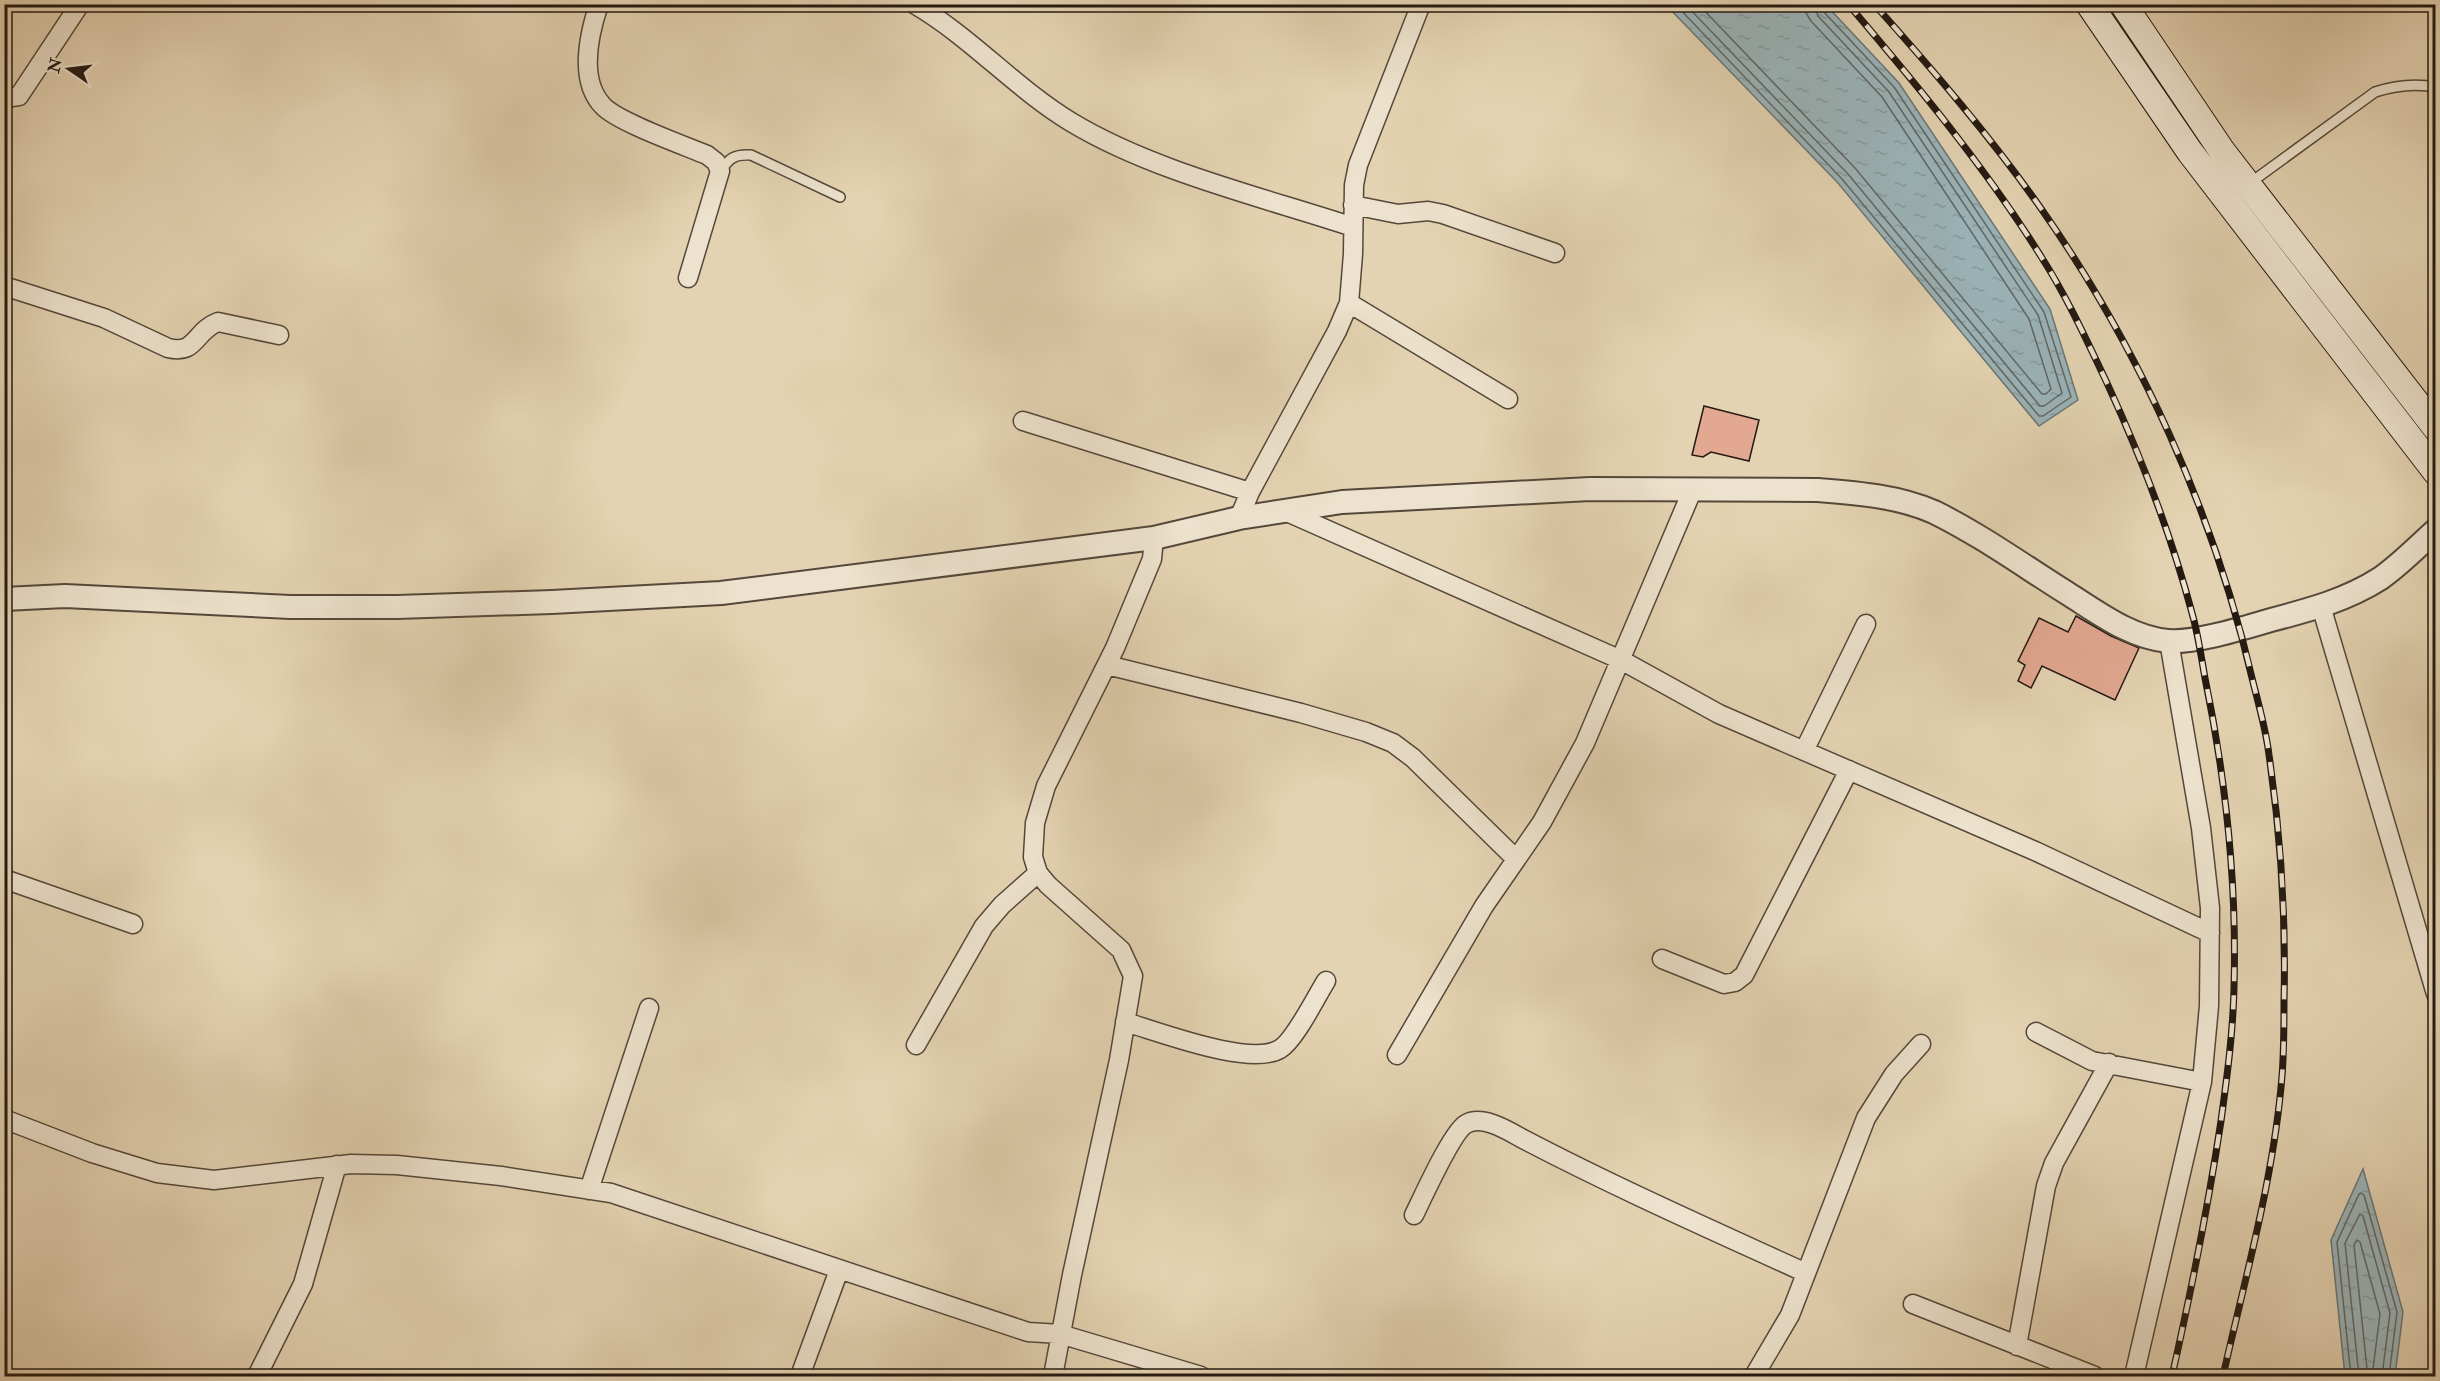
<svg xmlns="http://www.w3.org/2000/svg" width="2440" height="1381" font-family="'IM FELL Double Pica',serif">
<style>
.water{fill:url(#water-ripples);stroke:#6b7676;stroke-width:1.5}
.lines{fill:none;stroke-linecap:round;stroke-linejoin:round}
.shore{stroke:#606766;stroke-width:1.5}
.building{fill:#e3a892;stroke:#241a12;stroke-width:1.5}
.service-casing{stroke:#54483a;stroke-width:12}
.minor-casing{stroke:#54483a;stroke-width:21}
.tertiary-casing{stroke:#54483a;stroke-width:26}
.secondary-casing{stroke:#241a12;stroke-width:28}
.service{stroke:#ede2cd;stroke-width:9}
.minor{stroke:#ede2cd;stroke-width:18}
.tertiary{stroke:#ede2cd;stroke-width:22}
.secondary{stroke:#ede2cd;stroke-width:26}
.rail-casing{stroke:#241a12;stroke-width:7}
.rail{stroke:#ede2cd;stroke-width:4.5;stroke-dasharray:14;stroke-linecap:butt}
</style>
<defs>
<pattern id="water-ripples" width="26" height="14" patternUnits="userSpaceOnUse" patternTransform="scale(1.5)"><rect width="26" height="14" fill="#9bb4b9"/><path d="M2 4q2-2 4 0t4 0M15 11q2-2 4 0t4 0" fill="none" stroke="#859a9e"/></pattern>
</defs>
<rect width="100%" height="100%" fill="#e4d3b2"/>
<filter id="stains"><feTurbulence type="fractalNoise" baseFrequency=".00333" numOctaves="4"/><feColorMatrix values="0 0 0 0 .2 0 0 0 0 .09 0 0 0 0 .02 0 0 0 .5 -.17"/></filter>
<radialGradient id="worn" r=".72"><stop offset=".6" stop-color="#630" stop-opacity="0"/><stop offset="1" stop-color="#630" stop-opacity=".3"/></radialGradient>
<path class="water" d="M1666,5h160l73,78 151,226 28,91 -39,26 -201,-243z
M2363,1169l40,143 -8,64h-50l-14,-136z"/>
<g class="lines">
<path class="shore" d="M1675,4l167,175 197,237h4l28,-19 -27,-85 -150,-225 -71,-76 -1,-7
M1685,4l163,170 192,232h4l18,-13 -24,-78 -149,-223 -71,-76 -4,-12
M1698,4l157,164 187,226h4l5,-5 -22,-70 -147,-222 -71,-76 -5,-8 -1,-9
M2357,1240l3,2 20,72 -7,55 -2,2 -4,-2 -13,-124z
M2351,1376l-14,-134 22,-48 2,-1 3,2 33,117 -8,64
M2359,1376l-14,-133 15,-29 3,2 27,97 -8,63"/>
</g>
<path class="building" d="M1704,406l55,14 -10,41 -38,-9 -8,5 -11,-2z
M2076,616l35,20 28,12 -24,52 -73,-34 -11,22 -13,-7 7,-16 -7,-4 21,-43 29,14z"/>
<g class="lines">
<defs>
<path id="service" d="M720,171c10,-13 14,-17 31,-16l89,42
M2250,183l125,-91c21,-7 39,-9 61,-5"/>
<path id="minor" d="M599,4c-10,30 -21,76 4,102 15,16 80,39 104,49l9,7 4,9 -32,107
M914,4c57,33 101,84 157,118 81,49 191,75 282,105
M4,98l15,-2 61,-92
M1353,205l45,9 30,-3 15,3 112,39
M4,286l100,32 64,30c29,7 26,-17 50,-26l61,13
M1349,303l159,96
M1023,421l227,71
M1287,512l334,148 98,54 316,137 175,82
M1239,518l11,-26 87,-161 12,-28 4,-49 1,-69 4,-20 63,-161
M2321,606l115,388
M1107,665l194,48 65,19 27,11 20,15 103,101
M1804,751l62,-127
M4,879l129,45
M1662,959l62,25 11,-2 9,-7 105,-205
M1125,1022c35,10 125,45 155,27 15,-9 36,-52 46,-68
M2036,1032l56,29 110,21
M916,1045l68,-119 18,-21 36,-32
M1397,1055l87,-149 58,-84 43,-79 107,-252
M4,1119l88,34 65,20 57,7 137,-16 46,1 104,11 110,17 417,139 32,2 141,42
M589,1190l60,-182
M1414,1215c9,-18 38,-83 52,-91 17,-10 44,8 59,16 92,48 187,90 281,133
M1913,1304l182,72
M2017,1346l29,-160 8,-23 55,-100
M257,1376l46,-92 34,-119
M800,1376l39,-106
M1053,1376l19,-101 47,-215 14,-84 -12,-26 -73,-65 -10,-12 -5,-16 2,-34 11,-37 69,-138 37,-89 2,-21
M1754,1376l36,-61 76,-197 28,-44 27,-30
M2134,1376l68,-294 7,-76 1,-98 -9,-80 -32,-187"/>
<path id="tertiary" d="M4,599l61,-3 225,11h107l155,-5 169,-9 433,-55 85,-20 103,-16 248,-13 228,1c38,3 80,6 116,22 47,23 91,55 136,83 30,19 62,43 98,46 28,2 75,-13 103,-21 38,-10 76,-20 110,-42 20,-14 37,-32 55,-48"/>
<path id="secondary" d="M2089,4l101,148 246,320
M2123,4l99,147 214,277"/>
</defs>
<use href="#service" class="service-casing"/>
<use href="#minor" class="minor-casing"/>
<use href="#tertiary" class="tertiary-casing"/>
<use href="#secondary" class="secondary-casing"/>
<use href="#service" class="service"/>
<use href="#minor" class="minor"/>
<use href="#tertiary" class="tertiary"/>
<use href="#secondary" class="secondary"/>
<defs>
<path id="rail" d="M1848,4c69,81 138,164 194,254 25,39 45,83 65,125 34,74 64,151 85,230 6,21 9,43 13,65 21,102 32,206 29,310 -1,45 -7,89 -13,133 -13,86 -30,171 -49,255
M1874,4c58,65 116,132 166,203 100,142 174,306 213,475 6,24 13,48 16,73 12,82 17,163 15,246 0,25 0,50 -2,75 -8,101 -37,202 -59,300"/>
</defs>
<use href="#rail" class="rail-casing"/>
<use href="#rail" class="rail"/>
</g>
<rect width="2440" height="1381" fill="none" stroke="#e4d3b2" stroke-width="24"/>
<rect x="6" y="6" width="2428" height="1369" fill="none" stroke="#241a12" stroke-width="3"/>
<rect x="12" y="12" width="2416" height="1357" fill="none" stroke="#241a12" stroke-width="1.5"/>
<g transform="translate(69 69) rotate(284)" stroke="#ede2cd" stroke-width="4.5" paint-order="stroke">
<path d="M0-4.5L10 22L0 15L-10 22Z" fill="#241a12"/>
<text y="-9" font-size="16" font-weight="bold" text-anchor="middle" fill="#241a12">N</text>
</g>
<rect width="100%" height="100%" filter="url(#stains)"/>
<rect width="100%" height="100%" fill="url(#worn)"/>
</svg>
